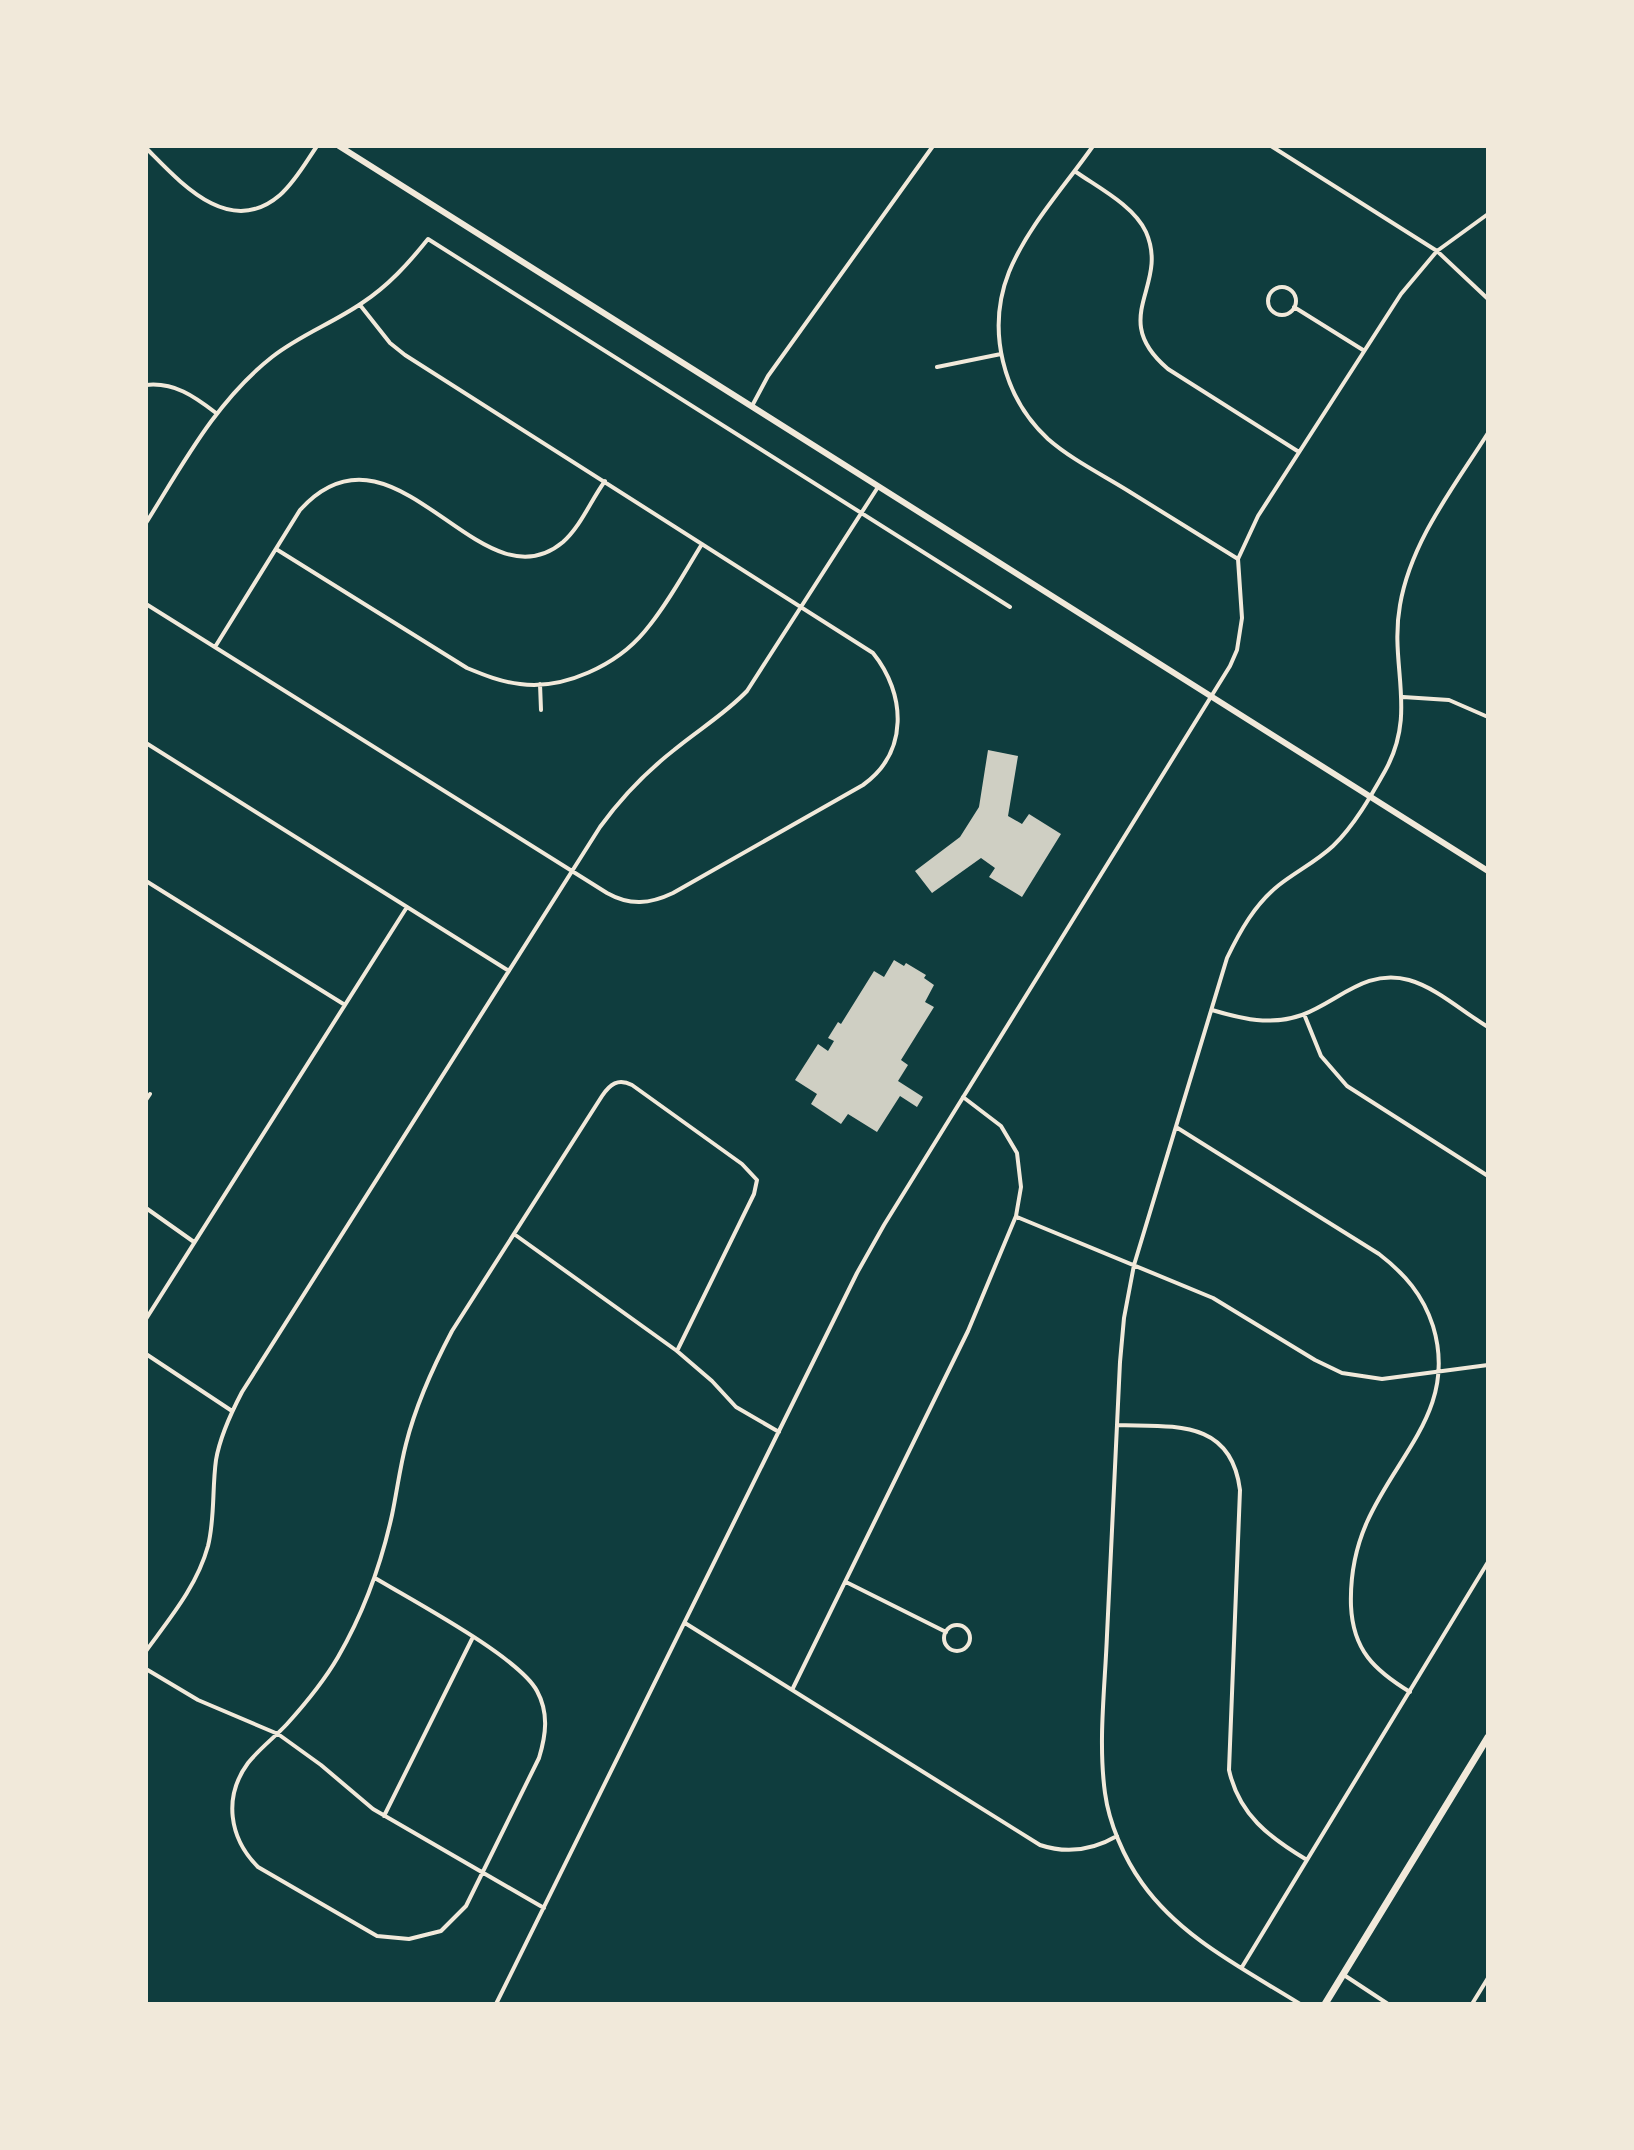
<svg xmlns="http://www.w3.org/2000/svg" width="1634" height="2150" font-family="Poppins,sans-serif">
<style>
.building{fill:#cfcfc3}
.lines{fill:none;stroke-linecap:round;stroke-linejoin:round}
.minor{stroke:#f1e9da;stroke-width:4}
.secondary{stroke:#f1e9da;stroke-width:6}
.primary{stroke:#f1e9da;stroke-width:7}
</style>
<rect width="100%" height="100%" fill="#0f3d3e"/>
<path class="building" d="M988,750l30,6 -10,60 14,8 7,-10 32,20 -39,63 -33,-20 6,-9 -14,-10 -49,35 -17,-22 45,-34 19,-30z
M894,960l10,6 2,-3 20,12 -2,3 10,7 -9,17 9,5 -33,53 7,5 -10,16 25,16 -6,10 -17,-11 -23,36 -29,-18 -7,10 -30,-20 6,-10 -22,-14 23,-36 10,7 6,-10 -6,-3 10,-16 3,2 33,-53 10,6z"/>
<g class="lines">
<path class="minor" d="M1093,146c-28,40 -65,80 -84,126 -23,58 -6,125 39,167 24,21 55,36 82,53 36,22 72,45 108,67
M1271,146l166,105 51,48
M146,148c34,34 83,91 134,47 15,-13 26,-33 37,-49
M1076,172c23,16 58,34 70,60 24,55 -39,85 22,137l131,83
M1268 301a14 14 0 1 1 28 0a14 14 0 1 1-28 0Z
M1294,307l69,43
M937,367l64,-13
M146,385c28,-3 48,11 70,28
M752,406l16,-30 165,-230
M146,523c37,-59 70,-122 126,-166 28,-22 61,-34 90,-54 26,-17 46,-39 66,-64l582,368
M276,549l191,119c17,7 34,14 53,16 44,6 97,-19 125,-53 22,-26 39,-58 57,-87
M146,604l461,289c23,13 43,11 66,0l190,-108c46,-33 43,-91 10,-132l-468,-298 -15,-12 -30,-38
M215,647l85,-137c95,-105 180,102 263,32 18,-16 28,-42 42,-61
M540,684l1,26
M1403,697l46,3 39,17
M146,743l363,228
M146,881l199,124
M1212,1010c30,9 59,16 90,5 37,-14 64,-47 107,-35 28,8 54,32 79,47
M1304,1014l17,42 26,30 141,90
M146,1100l4,-6
M1176,1127l203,127c26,20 44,41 54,72 25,82 -36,128 -66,196 -12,27 -17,54 -16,84 2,44 23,64 59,86
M146,1208l48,34
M1017,1217l196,81 102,62 27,13 40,6 106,-14
M514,1234l163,117 35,30 24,26 43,25
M146,1319l261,-412
M146,1354l86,57
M1117,1425c55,2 114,-7 123,65l-11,280c10,45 40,67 78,90
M375,1578c38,23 144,79 162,113 12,22 9,44 2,67l-73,148 -25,25 -32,8 -32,-3 -119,-69c-29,-29 -35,-70 -10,-104 11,-14 27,-26 39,-39 19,-21 37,-43 51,-67 26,-45 43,-92 54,-142 5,-24 8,-48 14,-71 10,-40 27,-77 46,-113l150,-235c8,-12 16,-18 30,-11l110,79 15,16 -3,14 -77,157
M846,1582l100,50
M685,1623l355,222c27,9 53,5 77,-9
M944 1638a13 13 0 1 1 26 0a13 13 0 1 1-26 0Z
M146,1651c24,-33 51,-65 62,-105 7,-28 4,-57 8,-86 4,-24 15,-47 26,-68l358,-565c21,-29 46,-55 74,-77 24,-20 51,-36 73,-59l131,-204
M146,1669l52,31 80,34 43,31 52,44 171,99
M793,1688l175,-357 48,-115 5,-29 -4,-34 -16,-27 -38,-29
M384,1816l88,-177
M1242,1967l246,-405
M1344,1975l44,29
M496,2004l361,-731 27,-48 346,-559 7,-16 5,-32 -4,-59 20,-43 143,-222 36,-43 51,-37
M1300,2004c-56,-35 -119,-66 -158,-121 -18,-25 -33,-60 -37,-90 -7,-51 0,-106 2,-158 4,-91 9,-182 13,-273l4,-44 10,-53 93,-307c13,-27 28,-54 52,-73 18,-14 38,-24 54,-39 21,-20 38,-50 52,-75 33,-59 4,-105 15,-166 11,-64 54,-118 88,-172
M1472,2004l16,-26"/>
<path class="secondary" d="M339,146l1149,725"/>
<path class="primary" d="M1325,2004l163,-267"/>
</g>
<rect width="1634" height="2150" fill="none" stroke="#f1e9da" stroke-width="296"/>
</svg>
